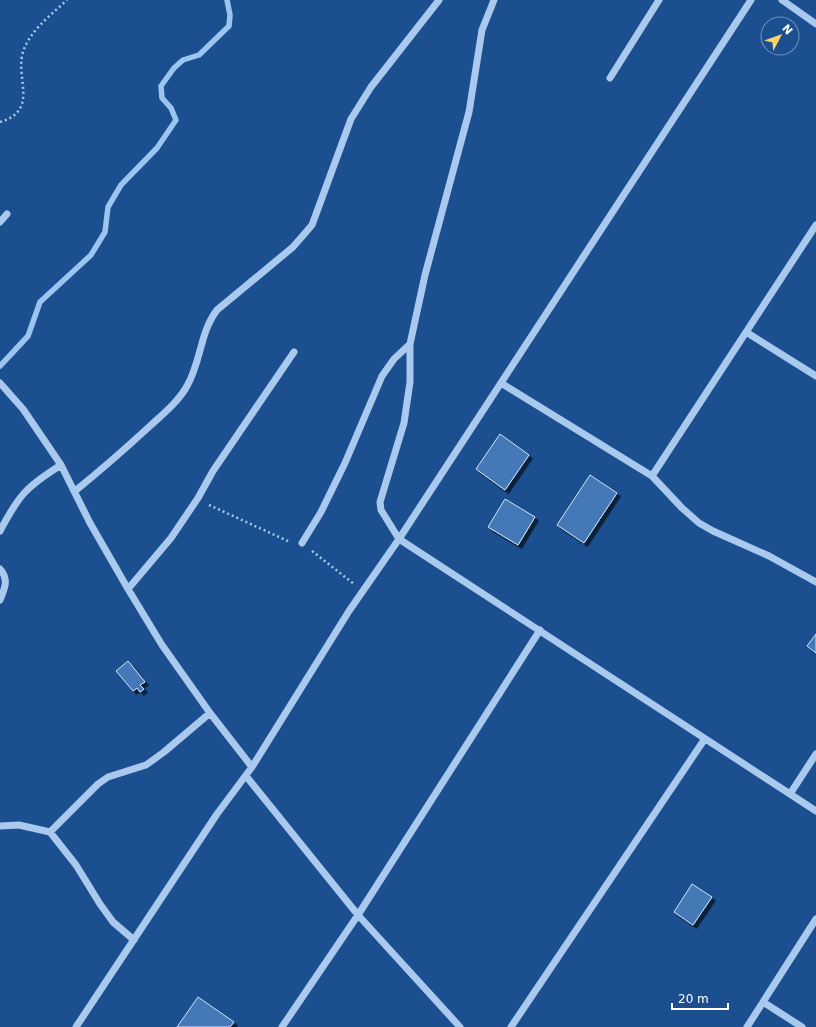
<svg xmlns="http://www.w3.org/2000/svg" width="816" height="1027" font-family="'DejaVu Sans',sans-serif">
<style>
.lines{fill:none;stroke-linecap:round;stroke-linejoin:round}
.stream{stroke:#9cc4f0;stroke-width:5.5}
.building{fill:#4478b7;stroke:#cfe3fa;filter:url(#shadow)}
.path{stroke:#a9c9ee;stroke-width:2.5;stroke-dasharray:2 3;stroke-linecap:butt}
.minor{stroke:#a9c9ee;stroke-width:7}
</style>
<defs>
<filter id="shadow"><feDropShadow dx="3.5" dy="3.5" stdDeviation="0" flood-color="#0009"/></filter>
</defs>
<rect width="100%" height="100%" fill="#1b4f8f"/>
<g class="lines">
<path class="stream" d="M0,366l28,-30 12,-34 51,-47 14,-23 3,-25 13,-22 36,-37 19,-28 -5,-12 -9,-10 -1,-12 13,-18 9,-8 16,-5 30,-29 1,-11 -3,-15"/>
</g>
<path class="building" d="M500,434l29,21 -24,35 -29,-21z
M590,475l27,18 -33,50 -27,-18z
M505,499l30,18 -17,28 -30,-18z
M816,634v19l-9,-7z
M128,661l17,21 -5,3 4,4 -4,3 -3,-4 -4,3 -17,-20z
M692,884l20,13 -19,28 -19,-13z
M198,997l36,25 -4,5h-53z"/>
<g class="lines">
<path class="path" d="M0,122c41,-12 13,-46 24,-73 8,-20 28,-35 43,-49
M209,505l81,37
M312,551l42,33"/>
<path class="minor" d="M494,0l-12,30 -13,82 -44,163 -15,69v38l-6,41 -24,79 1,8 18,29 417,272
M782,0l34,24
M610,78l49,-78
M0,222l7,-8
M746,332l70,44
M0,383l23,26 38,56 29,58 38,66 34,56 48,68 42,54
M501,383l151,93 30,32 17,15 14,8 56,25 47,26
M652,476l164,-251
M75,491c26,-21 50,-42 75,-65 12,-11 29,-25 37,-40 14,-24 13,-54 30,-76l76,-63 19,-22 39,-106 20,-32 68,-87
M0,531c19,-36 26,-44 61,-66
M302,543l19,-31 24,-49 37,-87 12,-17 16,-15
M0,569c9,10 5,19 0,31
M128,589l43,-51 27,-40 15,-27 81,-119
M246,776l112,139 102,112
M790,794l26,-40
M0,826l19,-1 31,7 26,33 24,39 13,18 21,18
M50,832l48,-48 10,-7 38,-12 18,-13 46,-39
M763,1002l39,25
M76,1027l141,-213 35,-47 97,-156 50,-72 352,-539
M282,1027l76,-112 182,-285
M511,1027l193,-287
M747,1027l69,-108"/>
</g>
<g transform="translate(780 36) rotate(49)"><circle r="19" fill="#1b4f8f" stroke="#7695bc"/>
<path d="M0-3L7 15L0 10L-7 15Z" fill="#ffd166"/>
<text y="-6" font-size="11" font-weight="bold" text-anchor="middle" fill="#ffffff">N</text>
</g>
<path d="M672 1003v6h56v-6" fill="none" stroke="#ffffff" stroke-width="2"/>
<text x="678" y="1003" font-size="12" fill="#ffffff" stroke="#1b4f8f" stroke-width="3" paint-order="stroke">20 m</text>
</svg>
